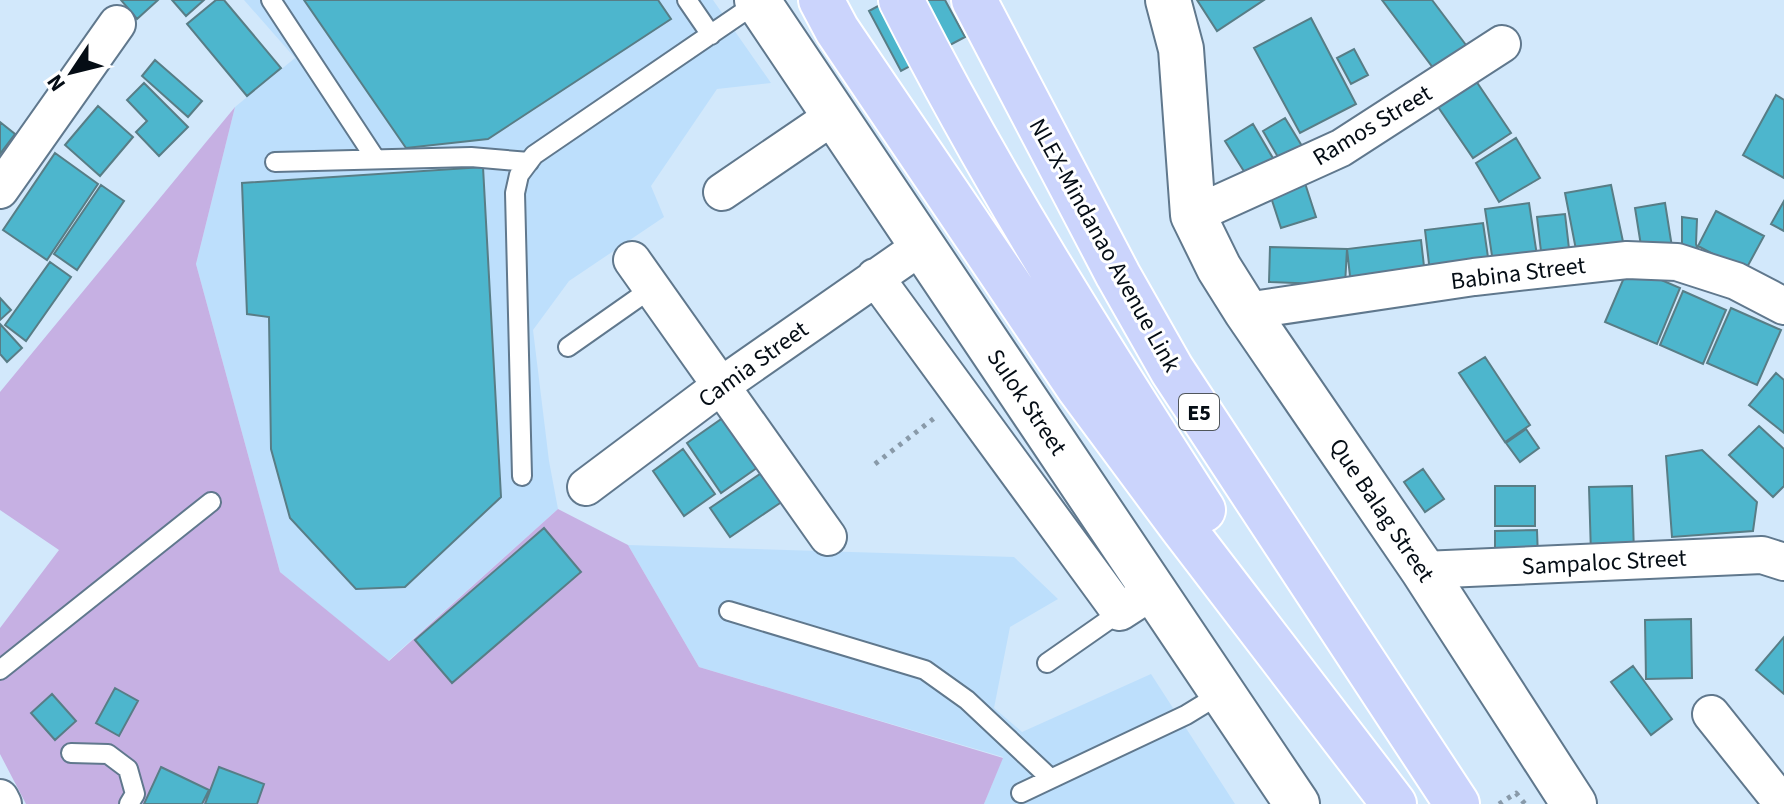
<svg xmlns="http://www.w3.org/2000/svg" width="1784" height="804" font-family="'Source Sans 3',sans-serif">
<style>
.built{fill:#bddffc}
.green{fill:#c6b0e3}
.building{fill:#4db6cd;stroke:#587d86;stroke-width:2}
.lines{fill:none;stroke-linecap:round;stroke-linejoin:round}
.service-casing{stroke:#60788d;stroke-width:22}
.minor-casing{stroke:#60788d;stroke-width:40}
.tertiary-casing{stroke:#60788d;stroke-width:48}
.motorway-casing{stroke:#fff;stroke-width:48}
.path{stroke:#899aa9;stroke-width:5;stroke-dasharray:4 6;stroke-linecap:butt}
.service{stroke:#fff;stroke-width:18}
.minor{stroke:#fff;stroke-width:36}
.tertiary{stroke:#fff;stroke-width:44}
.motorway{stroke:#cbd4fc;stroke-width:44}
.labels{text-anchor:middle;stroke-width:6;stroke-linejoin:round;paint-order:stroke}
.shield{fill:#fff;stroke:#50565b;stroke-width:2}
.shield-label{font-size:22px;font-weight:bold;fill:#050d15}
.street-label{font-size:24px;fill:#050d15;stroke:#fff}
</style>
<rect width="100%" height="100%" fill="#d2e8fb"/>
<path class="built" d="M244,0h469l58,83 -54,6 -66,97 13,31 -95,64 -36,49 16,131 9,48 -170,152 -108,-89 -84,-308 39,-157 60,-49z
M628,545l386,12 44,42 -48,28 -16,81 28,24 129,-58 84,130h-251l19,-47 -304,-90z"/>
<path class="green" d="M235,107l-39,157 84,308 109,89 169,-152 70,36 71,122 304,91 -19,46h-958l-26,-50v-126l59,-78 -59,-40v-118z"/>
<path class="building" d="M121,0h37l-21,19z
M172,0h32l-18,16z
M216,0h8l57,68 -34,28 -60,-72z
M304,0h354l13,19 -183,120 -82,9z
M889,0h56l20,37 -64,34 -32,-60z
M1197,0h67l-47,31z
M1382,0h50l37,49 -32,24z
M1311,18l45,86 -56,29 -46,-85z
M1354,49l14,26 -17,9 -14,-26z
M155,60l47,41 -14,16 -46,-41z
M1472,75l39,58 -38,25 -39,-57z
M144,83l44,44 -29,29 -23,-24 11,-11 -20,-21z
M1776,95l8,5v78l-41,-23z
M98,106l35,31 -33,39 -35,-31z
M1285,118l20,33 -23,13 -19,-33z
M0,122l15,12 -15,20z
M1253,124l24,41 -27,16 -25,-40z
M1516,138l24,40 -41,24 -23,-39z
M55,153l43,31 -51,76 -44,-30z
M483,167l18,330 -96,90 -49,2 -66,-71 -19,-69 -2,-132 -22,-3 -5,-131z
M1303,177l13,40 -35,11 -13,-40z
M101,185l23,16 -47,69 -23,-16z
M1611,185l14,66 -47,9 -13,-67z
M1784,201v30l-13,-7z
M1529,203l9,59 -44,7 -9,-60z
M1665,203l7,44 -30,5 -7,-44z
M1716,211l48,25 -19,35 -47,-25z
M1565,214l5,43 -28,3 -5,-43z
M1682,217l15,2 -1,25 5,15 -19,-9z
M1483,223l6,41 -59,8 -5,-42z
M1421,240l4,35 -74,10 -4,-36z
M1270,247l77,2 -2,36 -76,-3z
M50,262l21,15 -45,64 -21,-16z
M1629,266l51,22 -23,56 -52,-22z
M1683,291l43,19 -23,54 -43,-19z
M0,298l11,12 -11,10z
M1731,308l50,22 -24,55 -50,-22z
M0,324l22,24 -15,14 -7,-8z
M1485,357l45,68 -25,17 -46,-69z
M1776,373l8,7v53l-35,-28z
M727,415l34,50 -40,28 -34,-50z
M1759,426l25,23v37l-11,11 -44,-42z
M1526,429l13,19 -19,14 -14,-19z
M683,449l32,45 -31,22 -31,-45z
M1702,450l55,52 -4,29 -81,6 -6,-81z
M1423,469l21,30 -19,13 -21,-30z
M763,472l20,29 -53,36 -20,-29z
M1495,486h40v40h-40z
M1632,486l2,68h-43l-2,-67z
M544,528l37,44 -129,111 -37,-43z
M1537,530l1,28 -43,2v-29z
M1691,619l1,59 -46,1 -1,-59z
M1784,637v57l-28,-24z
M1633,666l39,53 -21,16 -40,-53z
M115,688l23,13 -19,35 -23,-13z
M52,694l24,27 -21,19 -24,-27z
M161,767l48,23 -7,14h-58z
M219,767l45,17 -7,20h-52z"/>
<g class="lines">
<defs>
<path id="service" d="M271,0l104,158
M687,0l24,35
M275,162l196,-5 58,5
M568,347l84,-59
M522,476l-7,-283 4,-18 15,-20 224,-153
M729,611l196,59 42,30 83,78
M1047,663l73,-51
M0,670l211,-168
M71,753l37,1 20,15 7,25 -6,10
M1021,793l165,-78 36,-22"/>
<path id="minor" d="M0,190l117,-166
M722,192l113,-77
M1193,215l148,-67 161,-104
M632,260l196,277
M875,277l245,335 34,-22
M1246,311l228,-34 153,-17 50,2 59,19 48,25
M586,487l136,-102 201,-140
M1423,570l339,-15 22,7
M1711,714l72,90
M0,798l3,6"/>
<path id="tertiary" d="M757,0l540,804
M1168,0l13,49 12,166 26,53 27,43 177,259 151,234"/>
<path id="motorway" d="M821,0l16,30 242,358 103,139 212,277
M901,0c89,176 195,344 302,510
M974,0l144,275 54,95 285,434"/>
</defs>
<use href="#service" class="service-casing"/>
<use href="#minor" class="minor-casing"/>
<use href="#tertiary" class="tertiary-casing"/>
<use href="#motorway" class="motorway-casing"/>
<path class="path" d="M875,464l62,-48
M1499,804l17,-11 9,11"/>
<use href="#service" class="service"/>
<use href="#minor" class="minor"/>
<use href="#tertiary" class="tertiary"/>
<use href="#motorway" class="motorway"/>
</g>
<g class="labels">
<rect class="shield" x="1179" y="394" width="40" height="36" rx="6"/>
<g class="shield-label">
<text x="1199" y="420">E5</text>
</g>
<g class="street-label">
<text transform="translate(1372 125) rotate(-31)" y="8">Ramos Street</text>
<text transform="translate(1105 245) rotate(61)" y="8">NLEX-Mindanao Avenue Link</text>
<text transform="translate(1518 273) rotate(-7)" y="8">Babina Street</text>
<text transform="translate(753 364) rotate(-36)" y="8">Camia Street</text>
<text transform="translate(1027 402) rotate(56)" y="8">Sulok Street</text>
<text transform="translate(1382 510) rotate(56)" y="8">Que Balag Street</text>
<text transform="translate(1604 562) rotate(-3)" y="8">Sampaloc Street</text>
</g>
</g>
<g transform="translate(72 72) rotate(235)" stroke="#ffffff" stroke-width="6" paint-order="stroke">
<path d="M0-6L14 30L0 20L-14 30Z" fill="#050d15"/>
<text y="-12" font-size="22" font-weight="bold" text-anchor="middle" fill="#050d15">N</text>
</g>
</svg>
